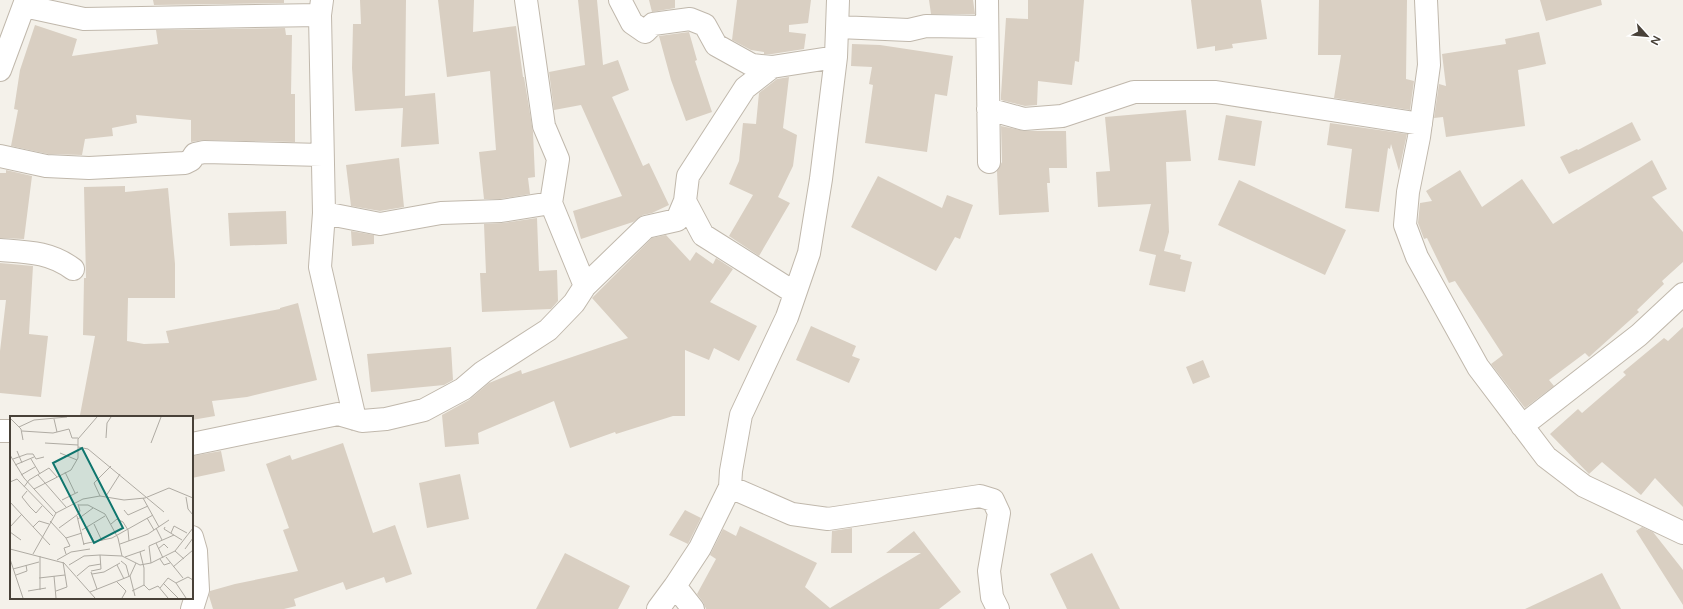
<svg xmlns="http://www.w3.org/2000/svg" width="1683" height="609" font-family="'Varela Round',sans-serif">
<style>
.building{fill:#d9cfc2}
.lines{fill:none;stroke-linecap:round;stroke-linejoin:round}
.minor-casing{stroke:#c0b8ac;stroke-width:24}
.minor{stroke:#fff;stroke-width:22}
.inset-road{fill:none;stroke:#afaba3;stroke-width:1}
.view{fill:#0f766e;fill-opacity:0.15;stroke:#0f766e;stroke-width:2}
.inset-edge{fill:none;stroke:#484138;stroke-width:2}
</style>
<rect width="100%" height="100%" fill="#f4f1ea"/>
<path class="building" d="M153,0h131v3l-130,2z
M360,0h46l-1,96 30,-3 4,51 -38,3 2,-39 -48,3 -3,-43 1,-44h8z
M438,0h36l-1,32 43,-6 7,51h1l9,55 2,45 -7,1 2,16 -30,5h-16l-5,-47 17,-2 -6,-79 -43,6z
M578,0h19l6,65 15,-5 11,30 -17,7 31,69 6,-3 20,42 -17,8 -9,2 -10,7 -52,17 -8,-28 49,-15 -41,-91 -27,5 -5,-38 36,-7z
M649,0h26v8l-23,4z
M737,0h74l-3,23 -19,2v7l17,2 -2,15 -32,5h-8v-2l-13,-2 -19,-10z
M929,0h44l2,14h-44z
M1028,0h56l-5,62 -4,-1 -3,24 -34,-4 -1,24 -12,1 -24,-6v-5l5,-77 22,1z
M1191,0h70l6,39 -35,5 1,4 -18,3v-5l-18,3z
M1319,0h88l-1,79 8,2 -4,29 -76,-12 7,-43h-23z
M1540,0h61l1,5 -56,16z
M35,25l42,14 -5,17 86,-12 -2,-14 129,-2 1,7h6l-1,59h4v48l-91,-2 -13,2v-22l-55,-5 1,8 -25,5 1,8 -28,3 -3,16 -34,-1 -37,-8 7,-36 -4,-1 6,-39z
M689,32l8,28 -2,1 17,51 -26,9 -15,-41 -12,-44z
M1539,32l7,32 -28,6 7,56 -79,11 -3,-20 -9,1 5,-34 7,2 -4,-32 64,-10 -1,-5z
M852,44l28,1 73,11 -6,40 -12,-2 -8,58 -62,-9 8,-58 -4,-1 3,-17 -21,-1z
M789,77l-6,51 14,7 -4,31 -15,31 12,6 -31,53 -30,-20 24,-41 -24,-11 10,-23 4,-38 13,1 3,-31 18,-14z
M1186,110l5,51 -25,1 3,70 -5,19 17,4 -1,4 12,3 -7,30 -36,-7 7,-30 -17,-4 12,-47 -53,3 -2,-35 14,-1 -5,-54z
M1226,115l36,6 -7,45 -37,-6z
M1632,122l9,18 -72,34 -9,-17 17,-8 1,1z
M1330,123l77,11 -8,37 -8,-27 -1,5 -2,-1 -9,64 -34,-4 7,-59 -25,-4z
M1001,126l24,5h41l1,37h-18l1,15h-3l2,29 -50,3 -2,-44 5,-9z
M399,158l5,49 -24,4 -29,-5 -5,-41z
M1652,160l15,29 -15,8 31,35v30l-21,19 2,3 -27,26 2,2 -50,45 -4,-4 -36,27 5,6 -29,22 -34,-44 12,-9 -48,-74 -6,2 -22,-45 -3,1 -6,-16 2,-20 12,-2 -6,-10 34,-21 22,37 40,-28 31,45z
M6,170l26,6 -8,63 -24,-1v-65h6z
M878,176l64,32 5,-13 26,10 -13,34 -5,-2 -19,34 -85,-44z
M1239,180l107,50 -21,45 -107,-50z
M125,186v6l43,-4 7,76v34h-47l-1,43 17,3 25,-1 -3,-12 114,-22v-1l18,-5 19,77 -70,17 -35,4 3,15 -23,4v-3h-99l-13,-2 15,-79 -12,-1 1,-57h2l-2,-91z
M286,211l1,33 -57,2 -2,-33z
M537,218l2,53 18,-1 1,31 -7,8 -69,3 -2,-39h6l-2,-49 19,-1z
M351,231l23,4v9l-22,2z
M666,235l24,26 6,-9 17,12 3,-6 17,11 -23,33 47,24 -18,35 -25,-13 -5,12 -24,-10v66h-12l-57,18 -1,-2 -45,16 -16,-47 -76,32 1,11 -34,3 -3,-32 27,-15 20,-17 32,-13 1,4 106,-36 -36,-40 60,-60z
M0,263l33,3 -4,68 19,2 -7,61 -41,-4v-42l6,-51h-6z
M811,326l45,20 -4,10 8,3 -11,24 -53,-23z
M1683,327v180l-28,-29 -14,17 -39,-33 -13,12 -39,-40 28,-25 4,4 44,-38 -3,-3 41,-34 4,3z
M451,347l2,33 -9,5 -73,7 -4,-38z
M1203,360l7,17 -17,7 -7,-17z
M343,443l30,90 22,-8 17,49 -26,9 -2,-6 -38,13 -3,-8 -49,17 2,7 -12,3h-71l-4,-13 1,-5 25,-7 63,-13 -15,-41 6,-2 -23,-64 24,-9 2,5z
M221,451l4,20 -33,7v-22z
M460,474l9,45 -42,9 -8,-45z
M685,510l16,8 -13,26 -19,-9z
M740,526l77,37 -12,24 25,21 91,-55h-35l28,-22 47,61 -22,17h-233l-3,-7 -6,-8 19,-35 -6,-4 13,-26 13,7z
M1642,527l11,5 30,38v35l-47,-74z
M852,528v25h-21l1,-22z
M565,553l65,33 -12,23h-82z
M1092,553l28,56h-53l-17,-35z
M1602,573l19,36h-96l58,-27z"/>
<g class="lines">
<defs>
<path id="minor" d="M322,0l-2,15 4,198 -4,54 35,152
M526,0l18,126 14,33 -7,44 34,83
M620,0l12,23 13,9 8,-8 37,-5 15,6 11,20 36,20 20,2 64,-10
M987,0l2,162
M1426,0l3,65 -10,72 -11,55 -3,33 12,32 61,110 68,90 38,29 99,47
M24,6l60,13 236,-4
M838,27l71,3 17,-4 61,1
M0,70l26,-70
M988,109l36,10 38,-3 72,-24h82l205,32
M0,156l46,10 43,2 96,-5 6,-3 4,-6 9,-2 118,3
M685,201l18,34 92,58
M324,213l56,11 61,-11 60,-2 50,-8
M0,250c28,2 50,2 73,19
M1522,426l117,-91 44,-41
M0,431h11
M192,444l146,-30 24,7 24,-2 38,-9 39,-21 20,-17 65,-42 26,-27 11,-17 61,-59 31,-7 8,-19 3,-25 57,-88 27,-21
M730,487l62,27 36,5 152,-23 13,4 6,13 -10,58 3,26 6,12
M192,537l4,14 2,39 -6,19
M675,586l18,23
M658,609l17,-23 25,-38 30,-61 1,-16 10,-56 46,-98 22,-64 12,-74 15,-122 2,-57"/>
</defs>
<use href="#minor" class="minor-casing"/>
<use href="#minor" class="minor"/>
</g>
<g transform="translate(10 416)">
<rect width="183" height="183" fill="#f4f1ea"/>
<path class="inset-road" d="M87,1l-19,22v8l10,2 76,63M0,2l11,11 2,11M44,3l3,13M9,11l15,-7 33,-3M12,15l31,2 16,-4 3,9h6M96,22l1,-15 4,-6M35,27l33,2M141,27l10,-26M7,35l5,12M50,37l17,7M0,39l14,23 32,35M3,43l14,-5h6l3,5 8,-2M21,43l9,15M5,49l19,-8M55,56l10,21M11,59l14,-8M28,59l28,32M0,66l7,-3 36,37M14,71l5,-7 20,-12 8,9M24,73l37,-19 7,-12v-11M17,75l-5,6 8,10 6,6 6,-7M90,80l-6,-13 17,-17M96,80l14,-22M176,81l2,12 5,6M133,82l16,29M52,84l16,-8M0,86l40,43M69,89h9l17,9 13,24 4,18M114,94l4,5 20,-9M67,100l7,29M137,102l7,12M68,103l15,-11M40,105l16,17 4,8 -6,2 2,6M84,108l8,17M101,108l6,-5 6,3 5,8 1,11M0,111l12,-13M23,111l6,-6 10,3M77,111l7,15M155,111l-1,2 18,11M49,112l18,-13 3,-4 -2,-7M146,112l6,12M72,114l23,-14M0,116l11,8M161,117l3,-7 13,7M56,122l16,-5M146,127l7,15M73,128l29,-6 41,-23M110,128l28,-10 21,-14M0,133l54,14 31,35M148,133l6,-5 4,4M175,133l8,-11M165,135l9,8M130,136l4,16v17l5,5 9,-4 10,12M23,138l23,-41 27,-14 17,-3 24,4 21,-2 24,-10 24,10M30,140v34M115,141l20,-7M156,141l17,21M0,143l13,39M150,143l4,6 6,-2M47,144l14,-8 19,-3M111,145l5,4 3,11M141,147l-2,-17 25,-11M59,149l15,-9 16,-1 22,1 18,9 11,-2 24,-12 18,-23M107,149l7,14M163,151l20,-17M3,153l26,-7M81,155l10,-2 -1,-14M81,156l6,17M82,158l12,-2 16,-9M6,159l11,-4 -1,-6M44,160l2,22M67,160l12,-10 12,-2M29,162l26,-3M107,166l9,9 -4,7M153,167l15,15M166,167l12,-6 5,3M150,172l8,-10 8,5 10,15M18,175l18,-3M46,175l11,-4 -4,-25M122,175l12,-6M80,176l40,-16M125,180l-5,-20 6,-13"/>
<path class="view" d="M72,32l41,80 -29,15 -41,-80z"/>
<rect width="183" height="183" class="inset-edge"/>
</g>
<g transform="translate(1647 36) rotate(117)" stroke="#ffffff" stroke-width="3" paint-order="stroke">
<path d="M0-3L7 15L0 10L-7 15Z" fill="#484138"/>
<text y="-6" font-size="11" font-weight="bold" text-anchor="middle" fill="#484138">N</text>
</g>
</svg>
